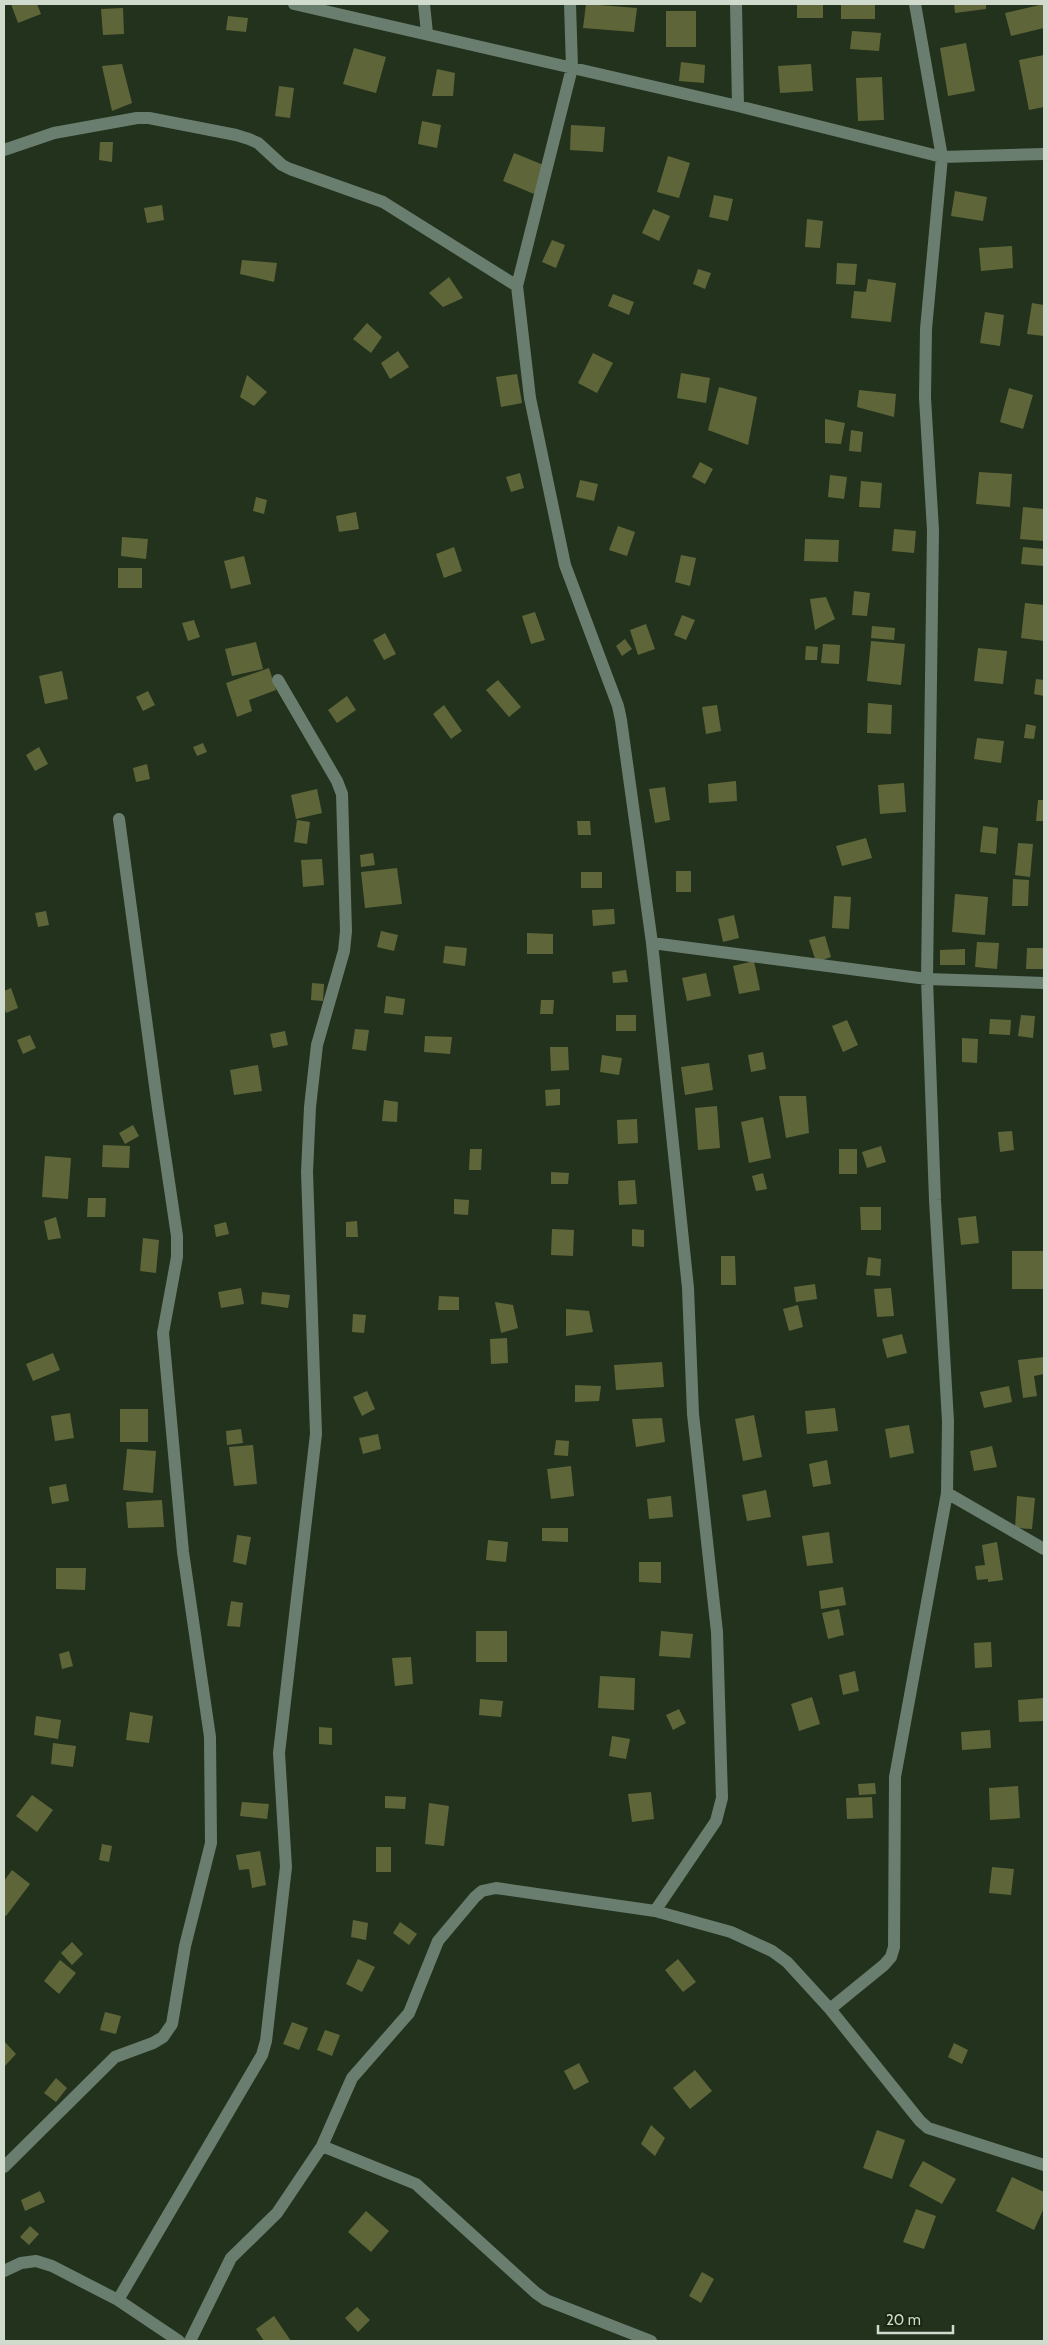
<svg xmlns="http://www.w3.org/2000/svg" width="1048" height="2345" font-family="Cabin,sans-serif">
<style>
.building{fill:#5e6639}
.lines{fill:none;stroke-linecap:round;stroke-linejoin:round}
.minor{stroke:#6a7e70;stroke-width:12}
</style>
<rect width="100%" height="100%" fill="#23321c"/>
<path class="building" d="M11,4h26l4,10 -23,9z
M586,4l51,4 -3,24 -51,-4z
M797,4h26v14h-26z
M841,4h34v15h-34z
M954,4h32v5l-31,4z
M1044,4v24l-33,8 -6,-23z
M123,8l1,26 -21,1 -2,-26z
M666,11h30v36h-30z
M228,16l20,2 -2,14 -20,-2z
M852,31l29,2 -2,18 -29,-2z
M966,43l9,48 -27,5 -8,-48z
M354,48l32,9 -10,36 -33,-9z
M1044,55v52l-15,3 -10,-50z
M681,62l24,3 -1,18 -25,-2z
M122,64l10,39 -20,8 -10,-45z
M811,64l2,27 -33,2 -2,-27z
M437,69l18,4 -2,23h-21z
M882,77l2,43 -26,1 -2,-43z
M279,86l15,2 -4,30 -15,-2z
M422,121l19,4 -4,23 -19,-4z
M571,125l34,2 -2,25 -33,-2z
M100,142h13l-1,20 -13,-2z
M514,153l32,13 -12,28 -31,-13z
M668,156l22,7 -11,35 -22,-6z
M955,191l32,6 -4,24 -32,-5z
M714,195l19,4 -5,22 -19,-4z
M162,205l2,15 -17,3 -3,-15z
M653,209l17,7 -11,25 -17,-8z
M807,219l16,2 -3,27 -15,-1z
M552,240l13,5 -9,23 -14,-6z
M1012,246l1,22 -32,3 -2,-23z
M242,260l35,3 -3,19 -34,-8z
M837,263l20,1 -2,21 -19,-1z
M698,269l13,4 -6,16 -12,-5z
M449,277l14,21 -20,9 -14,-14z
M868,279l28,4 -5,39 -40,-4 3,-27 12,1z
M613,294l21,8 -5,13 -21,-9z
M1032,303l12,2v31l-17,-2z
M985,312l19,3 -4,31 -20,-3z
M367,323l15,14 -11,16 -18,-14z
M398,351l11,16 -19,12 -9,-16z
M593,353l20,10 -16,30 -19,-10z
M681,373l29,5 -4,25 -29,-5z
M517,374l5,29 -21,4 -5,-30z
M247,375l20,17 -13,14 -14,-9z
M719,387l38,10 -9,48 -40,-15z
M1009,388l24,7 -10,34 -23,-7z
M859,390l37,4 -2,23 -37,-10z
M825,419l20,4 -4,21 -16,-1z
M851,430l12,2 -2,20 -12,-1z
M700,462l13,7 -8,15 -13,-7z
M979,472l33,2 -2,33 -34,-3z
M520,473l4,15 -13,4 -5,-15z
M830,475l17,2 -3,22 -16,-2z
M580,480l18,4 -4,17 -18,-4z
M861,481l21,2 -2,25 -21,-1z
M256,497l11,3 -3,14 -11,-3z
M1023,507l21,2v32l-24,-2z
M356,512l3,17 -20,3 -3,-16z
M618,526l17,6 -8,24 -18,-6z
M894,529l22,2 -2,22 -22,-2z
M122,537l26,2 -2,20 -25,-3z
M805,539l34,1 -1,22 -34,-1z
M454,547l8,24 -18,7 -8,-24z
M1023,547l21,2v17l-23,-2z
M681,555l15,3 -6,28 -15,-4z
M244,556l7,28 -20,5 -7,-28z
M118,568h24v20h-24z
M854,591l16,2 -3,23 -15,-1z
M826,597l9,22 -20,11 -5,-31z
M1025,603l19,2v36l-23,-3z
M535,612l10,28 -14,4 -9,-28z
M682,615l13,5 -9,20 -12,-5z
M194,620l6,17 -12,4 -6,-18z
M646,624l9,25 -17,6 -8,-25z
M872,626l23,2 -1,12 -23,-2z
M385,633l11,21 -12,6 -11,-20z
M625,639l7,10 -10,7 -6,-10z
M871,641l34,3 -4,41 -34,-4z
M256,642l7,27 -31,7 -7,-27z
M823,644l17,1 -1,19 -18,-1z
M806,646l12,1 -1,13h-12z
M978,648l29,3 -4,33 -29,-3z
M269,668l7,22 -27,10 3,11 -15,6 -11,-34z
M62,671l6,28 -23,5 -6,-28z
M1036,679l8,1v16l-10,-2z
M498,680l23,27 -12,10 -23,-27z
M148,691l7,14 -12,6 -7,-14z
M347,696l9,14 -19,13 -9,-13z
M868,703l24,2 -1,29 -24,-1z
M444,705l18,26 -11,8 -18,-25z
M717,705l4,26 -15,3 -4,-27z
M1026,724l10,2 -2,13 -10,-1z
M977,738l27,3 -3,22 -27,-4z
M203,743l4,9 -10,4 -4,-9z
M39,747l9,17 -13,7 -9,-16z
M147,764l3,15 -14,3 -3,-14z
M736,781l1,20 -28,2 -1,-19z
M904,783l2,29 -26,2 -2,-29z
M665,787l5,33 -15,3 -6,-34z
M317,789l5,24 -26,6 -5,-24z
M1038,800h6v21h-8z
M297,820l13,2 -3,22 -13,-2z
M577,821h13l1,14h-13z
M983,826l15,2 -2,26 -16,-2z
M866,838l6,20 -30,8 -6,-20z
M1018,843l15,1 -3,33 -15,-2z
M373,853l2,12 -14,2 -1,-12z
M322,859l2,26 -21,2 -2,-27z
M397,868l5,36 -37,4 -4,-36z
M676,871h15v21h-15z
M581,872h21v16h-21z
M1013,879l16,1 -1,26h-16z
M955,894l33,3 -3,38 -33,-3z
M834,896l17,1 -2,32 -17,-1z
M614,909l1,15 -22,2 -1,-16z
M46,911l3,14 -11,2 -3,-14z
M734,915l5,23 -16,4 -5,-23z
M381,931l17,4 -4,16 -17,-4z
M527,933l26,1v20h-26z
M825,936l6,21 -15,5 -7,-22z
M977,942l22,1 -2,26 -22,-2z
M445,946l22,2 -2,18 -22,-3z
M1027,948h17v21h-18z
M965,949v16h-25v-15z
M754,961l6,29 -21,4 -6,-28z
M626,970l2,12 -15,1 -1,-11z
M706,973l5,23 -24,5 -5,-23z
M312,983l12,1 -1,17 -12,-1z
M11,988l7,20 -12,5 -2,-7v-15z
M386,996l19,3 -2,16 -19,-2z
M541,1000h13l-1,14h-13z
M616,1015h20v16h-20z
M1021,1015l14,1 -2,22 -15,-2z
M990,1019l21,1 -1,15 -21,-1z
M847,1020l11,25 -15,7 -11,-26z
M355,1029l14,1 -3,21 -14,-2z
M285,1031l3,14 -15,3 -3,-14z
M30,1035l6,13 -13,6 -6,-14z
M425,1036l27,1 -2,17 -26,-2z
M962,1038l16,1 -1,24 -15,-1z
M550,1047h18l1,23 -18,1z
M763,1052l3,17 -15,3 -3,-17z
M602,1055l20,3 -3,17 -19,-3z
M709,1063l4,27 -28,5 -4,-28z
M258,1065l4,26 -28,4 -4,-25z
M560,1089v16l-14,1 -1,-16z
M779,1096h27l3,37 -23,5z
M384,1100l14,2 -1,20 -15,-1z
M717,1106l3,42 -22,2 -3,-42z
M763,1117l8,41 -22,5 -8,-41z
M637,1119l1,24 -20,1 -1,-24z
M133,1125l6,11 -14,8 -6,-11z
M1012,1131l2,19 -14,2 -2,-20z
M103,1145l27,1 -1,22 -27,-1z
M881,1146l5,16 -19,6 -5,-16z
M470,1149h12l-1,21h-12z
M839,1149h18v25h-18z
M45,1156l26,2 -3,41 -26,-2z
M551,1172l18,1 -1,11h-17z
M763,1173l4,16 -11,2 -4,-15z
M635,1180l2,24 -18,1 -1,-24z
M88,1198h18l-1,19h-18z
M454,1199l15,1 -1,15 -14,-1z
M860,1207h21v23h-20z
M976,1216l3,27 -18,2 -3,-27z
M56,1217l5,21 -13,2 -4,-19z
M357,1221l1,16h-12v-15z
M226,1222l3,12 -13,3 -2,-12z
M552,1229l22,1 -1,26 -22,-1z
M632,1229l12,1v17l-12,-1z
M143,1238l16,2 -3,33 -16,-2z
M1012,1251h32v38h-32z
M721,1256h14l1,29h-15z
M868,1257l13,2 -1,17 -14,-1z
M815,1284l2,15 -21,3 -2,-15z
M241,1288l3,16 -23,4 -3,-16z
M891,1288l3,28 -17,1 -3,-28z
M262,1292l28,3 -2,13 -27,-4z
M439,1296l20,1v13h-21z
M495,1302l18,3 5,23 -17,5z
M798,1305l5,22 -14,4 -6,-22z
M566,1309l23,2 4,21 -27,4z
M353,1314l13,1 -2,18 -12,-1z
M902,1334l5,19 -20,5 -5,-19z
M507,1338l1,25 -17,1 -1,-25z
M53,1353l7,17 -27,11 -7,-17z
M1044,1357v17l-10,2 3,20 -14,2 -5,-38z
M662,1362l2,25 -48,3 -2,-25z
M575,1385l26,1 -2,15 -24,1z
M1009,1386l3,16 -28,6 -4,-16z
M367,1391l8,18 -13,7 -9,-19z
M835,1408l3,23 -31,3 -2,-23z
M120,1409h28v33h-28z
M70,1413l4,25 -19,3 -4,-25z
M754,1415l8,42 -19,4 -8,-42z
M662,1418l3,24 -29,5 -4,-28z
M909,1425l5,28 -24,5 -5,-29z
M241,1429l2,14 -16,2 -1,-14z
M378,1434l3,15 -18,5 -4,-16z
M556,1440l13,1 -1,15 -14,-1z
M253,1445l4,39 -23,2 -5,-39z
M992,1446l5,21 -23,4 -4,-20z
M127,1449l29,2 -3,42 -30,-3z
M827,1460l4,24 -18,3 -4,-23z
M571,1466l3,30 -23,3 -4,-30z
M66,1484l3,17 -17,3 -3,-17z
M766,1490l5,27 -24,4 -5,-26z
M671,1496l2,21 -24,2 -2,-20z
M1017,1496l18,2 -3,31 -17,-1z
M162,1500l2,27 -36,1 -2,-26z
M542,1528h26v14l-26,-1z
M829,1532l4,31 -26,3 -5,-30z
M237,1535l14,2 -5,28 -13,-3z
M488,1540l20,2 -2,20 -20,-2z
M997,1542l6,38 -15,2v-3l-11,1 -2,-14 10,-1 -3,-20z
M639,1562h22v21l-22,-1z
M56,1568h30l-1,22 -29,-1z
M843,1587l3,18 -25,4 -2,-18z
M231,1601l12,2 -3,24 -13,-1z
M839,1609l5,26 -16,4 -6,-26z
M476,1631h31v31h-31z
M661,1631l32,3 -3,24 -31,-2z
M991,1642l1,25 -17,1 -1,-25z
M69,1651l4,15 -11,3 -3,-15z
M411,1657l2,27 -18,2 -3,-28z
M855,1671l4,20 -16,4 -4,-20z
M600,1676l35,2 -1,32 -36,-2z
M812,1697l8,27 -21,7 -8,-27z
M1044,1698v23l-25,1 -1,-22z
M480,1699l23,2 -2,16 -22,-2z
M679,1709l7,14 -13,7 -7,-15z
M130,1712l23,4 -4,27 -23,-3z
M36,1716l25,4 -3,19 -24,-4z
M319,1727l13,1v17l-13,-1z
M990,1730l1,18 -29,2 -1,-18z
M612,1736l18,3 -4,20 -17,-3z
M53,1743l23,3 -3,21 -22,-3z
M875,1783l1,11 -17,1 -1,-11z
M1018,1786l2,32 -30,2 -1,-32z
M651,1792l3,27 -22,3 -4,-28z
M32,1795l21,15 -16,22 -21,-16z
M385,1796l21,1 -1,12 -20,-1z
M872,1797l1,21 -26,1 -1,-21z
M242,1802l27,2 -2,15 -27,-3z
M429,1803l20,3 -5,40 -19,-2z
M102,1844l10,2 -3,16 -10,-2z
M376,1847h15v25h-15z
M260,1851l6,34 -14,3 -3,-19 -10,1 -3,-15z
M992,1867l22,2 -3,26 -22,-2z
M12,1870l18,14 -24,32 -2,-1v-34z
M353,1920l15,3 -2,17 -15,-3z
M400,1922l17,12 -8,11 -16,-12z
M72,1942l11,12 -11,11 -11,-12z
M358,1959l17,8 -13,25 -16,-8z
M678,1959l18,23 -13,10 -18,-22z
M60,1960l16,13 -17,21 -15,-13z
M105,2012l16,4 -5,18 -16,-4z
M292,2022l16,6 -9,22 -16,-6z
M325,2030l15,5 -8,21 -15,-6z
M4,2041l12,13 -12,13z
M954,2043l14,7 -6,14 -14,-7z
M579,2063l10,19 -15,8 -10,-19z
M695,2070l17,21 -22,18 -17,-21z
M56,2078l11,10 -11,14 -12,-9z
M651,2125l14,13 -10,18 -14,-12z
M877,2130l28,10 -13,39 -29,-11z
M923,2161l33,18 -14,25 -33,-18z
M1012,2177l32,15v16l-10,22 -38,-19z
M40,2191l5,11 -20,9 -4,-11z
M916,2209l20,7 -12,33 -21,-7z
M366,2211l23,20 -18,21 -23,-20z
M30,2226l9,8 -10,11 -9,-8z
M702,2272l12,7 -13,24 -12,-7z
M357,2307l13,13 -12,12 -13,-14z
M274,2316l17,25h-27l-8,-12z"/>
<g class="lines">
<path class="minor" d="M294,4l444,102 204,51 102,-3
M424,4l3,29
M570,4l2,64 -55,218 13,112 35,167 53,141 3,14 31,223 36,345 5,126 24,218 5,166 -6,23 -61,90
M736,4l2,102
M4,150l50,-17 83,-15h12l87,17 13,4 9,4 24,22 8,4 93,33 134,84
M652,943l275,36 117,4
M947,1493l97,56
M830,2009l54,-44 7,-8 3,-10 1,-170 52,-284 1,-72 -13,-221 -8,-221 6,-449 -8,-132 1,-69 16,-172 -27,-153
M322,2146l94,38 120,109 10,7 105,41
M4,2167l111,-110 38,-14 10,-6 9,-13 13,-78 26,-103 -1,-106 -27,-185 -20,-219 14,-76v-21l-19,-128 -39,-289
M4,2271l17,-8 15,-2 16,5 66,34 61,41
M118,2300l144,-245 4,-14 20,-174 -7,-114 37,-319 -9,-262 3,-65 7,-62 27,-94 2,-20 -4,-137 -5,-13 -59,-101
M190,2341l41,-83 46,-45 45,-67 30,-68 57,-65 29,-72 37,-44 7,-6 14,-3 159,23 76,21 41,19 15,11 43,47 90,112 8,7 116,37"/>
</g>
<rect width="1048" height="2345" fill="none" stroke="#d1dbcd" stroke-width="10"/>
<path d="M878 2325v8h75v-8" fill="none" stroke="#d1dbcd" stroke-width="2.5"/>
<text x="886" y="2325" font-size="15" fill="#d1dbcd" stroke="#1a2813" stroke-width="4" paint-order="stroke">20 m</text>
</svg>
